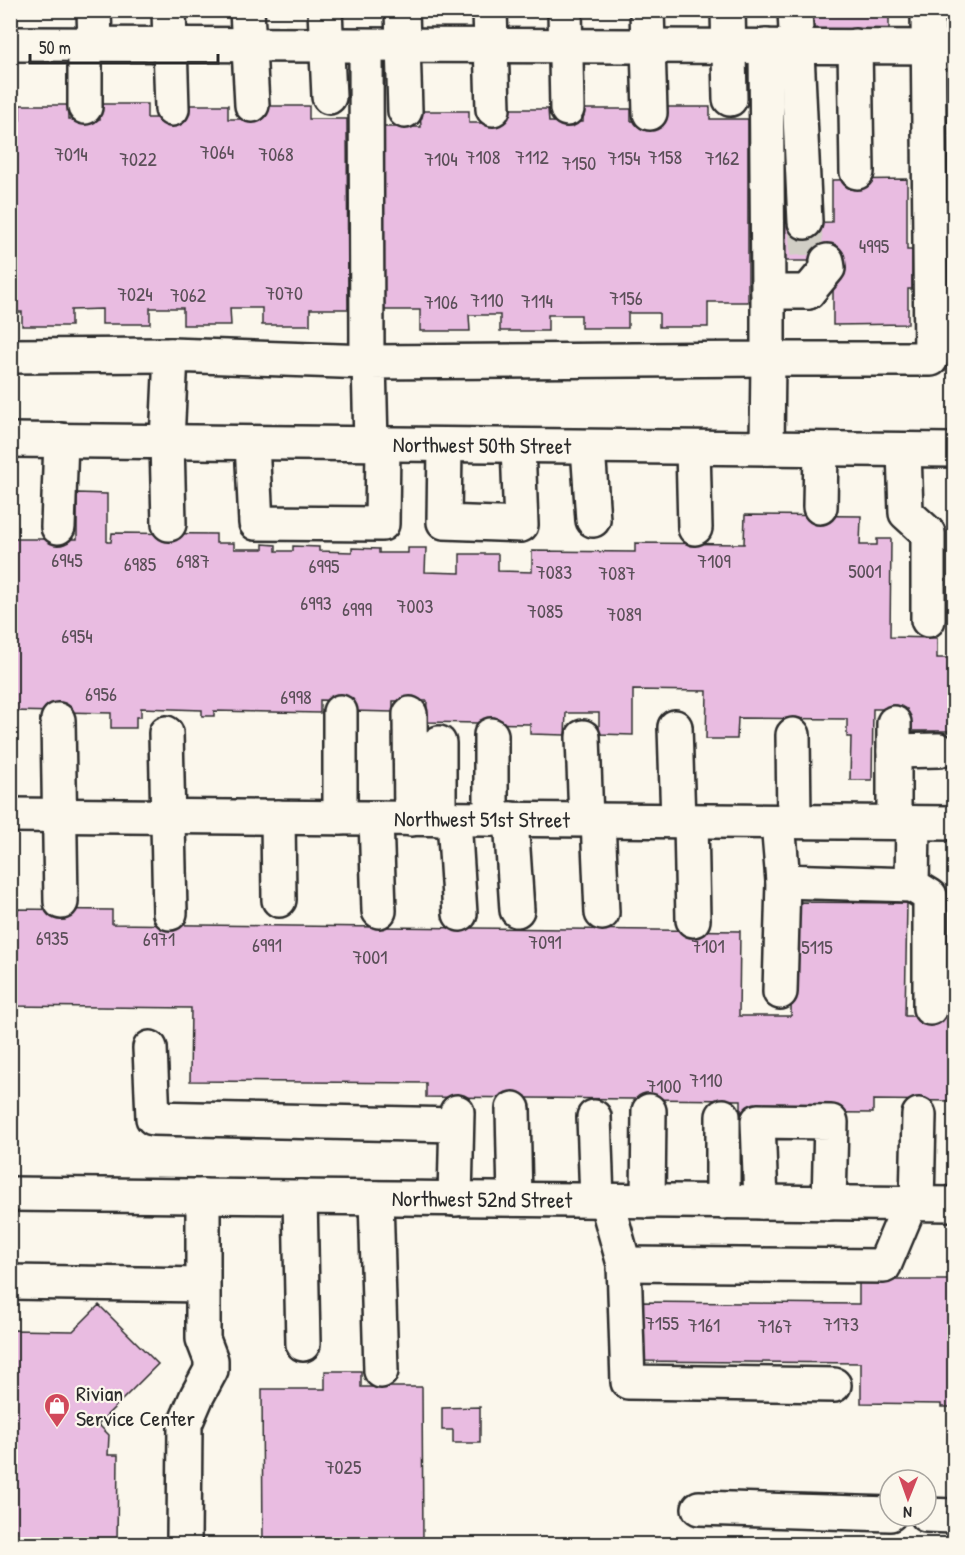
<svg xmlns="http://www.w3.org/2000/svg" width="965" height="1555" font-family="'Patrick Hand',sans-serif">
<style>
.building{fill:#e9bce1;stroke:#2b2b2b;stroke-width:1.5}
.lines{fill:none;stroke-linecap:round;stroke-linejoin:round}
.minor-tunnel{stroke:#d1cec5;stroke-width:33;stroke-dasharray:33 16;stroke-linecap:butt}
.minor-casing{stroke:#2b2b2b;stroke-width:38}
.minor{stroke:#fbf7ec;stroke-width:33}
.labels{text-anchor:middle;stroke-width:4.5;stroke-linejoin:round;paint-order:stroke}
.number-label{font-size:20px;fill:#5a4f58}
.street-label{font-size:22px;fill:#2b2b2b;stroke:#fbf7ec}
.poi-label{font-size:22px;fill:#2b2b2b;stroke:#fbf7ec;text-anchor:start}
</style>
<rect width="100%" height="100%" fill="#fbf7ec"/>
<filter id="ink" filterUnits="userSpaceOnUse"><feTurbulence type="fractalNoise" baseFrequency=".0167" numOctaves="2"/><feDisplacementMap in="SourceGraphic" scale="12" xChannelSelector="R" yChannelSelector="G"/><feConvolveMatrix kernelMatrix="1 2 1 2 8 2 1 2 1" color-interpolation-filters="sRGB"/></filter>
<g filter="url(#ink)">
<path class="building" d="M807,10h82v24l-82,-1z
M100,104h47v14h34v-13h47v14h32v-13h49v13h38l1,190h-38v16h-48v-17h-32l1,17h-48v-17h-33v16h-48v-15l-31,1v16h-49v-14h-12v-192h10v-15h48v14h32z
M662,107h48v12h38v183h-40v25h-49v-14h-31v15h-47v-13h-33v16h-48v-16h-31l1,16h-50v-21h-37v-183h38l-1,-16h49v12h31v-14h48l1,13h34v-13h48v12h31z
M907,179v71h5v39h-4v35l-75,1v-64h-50v-38l49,-1v-42z
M77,493l30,1v48h4l1,-9 104,1v9h18v6h29v-5l13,1v6h17v-5l26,1v4l33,1v-4l27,1v4h29v-5h18l-1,24 35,1v-19h38v17l34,1v-21l103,1v-9l109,1 1,-29 116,1 -1,29h17v-6h14l-1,98 47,1v20h17v73h-47v-22h-34l-1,71h-22l1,-43h-4v-18l-109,-1 -1,21h-31l1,-48 -74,-1v45l-34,-1v-21h-33l-1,22 -35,-1v-10l-104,-2 1,-21h-34v11l-43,-1v-10l-30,-1v13l-106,-2v5h-12v-6l-61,-2v9h-5v11h-25v-15l-101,-2v-172h67z
M792,902l115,1 -2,113h49v85l-81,-1v13l-132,-1v-12l-315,-3v-14l-236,-2 1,-73 -181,-2v-97l102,1v14l628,7 -1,85h52z
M859,1280h95v127h-13v-3l-80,-1v-40l-222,-2v-59l220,2z
M99,1305l59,59 -60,60 11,11 -1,20h10l-1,89h-107v-214l63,1z
M325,1371h36v16h61l1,157h-160l-1,-155h63z
M480,1407v36h-27v-13h-11v-22z"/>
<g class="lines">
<path class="minor-tunnel" d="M805,222l2,39"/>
<defs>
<g id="minor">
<path d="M94,10l1,34"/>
<path d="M169,10l3,99"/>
<path d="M247,10l5,95"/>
<path d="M325,10l4,87"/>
<path d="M402,10l3,101"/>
<path d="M490,10l3,99"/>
<path d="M565,10l2,99"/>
<path d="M647,10l3,103"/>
<path d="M728,10l2,89"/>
<path d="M795,10l10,212"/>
<path d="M10,44l944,3"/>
<path d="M85,44v63"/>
<path d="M366,46l1,316"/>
<path d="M766,46l2,246"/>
<path d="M855,46l2,126"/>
<path d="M808,292l20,-24 -1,-7"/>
<path d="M10,356l161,-1"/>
<path id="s1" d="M10,440l944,10"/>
<path d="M252,443l4,80 126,1 1,-80"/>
<path d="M371,444l-2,-82 399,-3v-67h40"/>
<path d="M445,445l-1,77 77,3 -3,-79"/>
<path d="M588,447l5,73"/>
<path d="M693,448l2,80"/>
<path d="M767,448l1,-89h163l-3,-349"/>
<path d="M904,450l2,63 22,20v87"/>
<path d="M820,507l1,-58"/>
<path d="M169,524l-2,-83 4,-86 198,7"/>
<path d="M58,527l3,-87"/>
<path d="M410,714l1,105"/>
<path d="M58,720l3,182"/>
<path d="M894,723v99"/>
<path d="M675,727l3,94"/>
<path d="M166,733l4,180"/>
<path d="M793,735l1,86"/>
<path d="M583,737l3,83"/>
<path d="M894,751l45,-1"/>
<path id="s2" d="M10,815l944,8"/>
<path d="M278,817l1,83"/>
<path d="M340,818v-106"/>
<path d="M376,818l3,93"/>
<path d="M439,819v-76"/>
<path d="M454,819l6,95"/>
<path d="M491,819v-84"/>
<path d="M511,819l6,91"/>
<path d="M598,820l4,93"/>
<path d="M691,821l2,99"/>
<path d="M778,822l5,59 129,4"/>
<path d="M913,823l-1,62 18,11v112"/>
<path d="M780,992l3,-111"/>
<path d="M150,1048l3,70 303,7"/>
<path d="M513,1109l2,90"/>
<path d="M723,1116v86"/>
<path d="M594,1117l3,83"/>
<path id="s3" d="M10,1194l944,10"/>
<path d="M300,1197l3,147"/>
<path d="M376,1198l5,173"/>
<path d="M455,1199l2,-87"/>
<path d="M606,1200l18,64 4,118 206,3"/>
<path d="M648,1201l1,-90"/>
<path d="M761,1202l-3,-81 73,1 -2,81"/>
<path d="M917,1204l2,-89"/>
<path d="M624,1264l260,2 26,-62"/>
<path d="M10,1282l192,3"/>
<path d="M699,1508l191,6"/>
<path d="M926,1515l28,1"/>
<path d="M184,1540l1,-116 12,-28 14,-26v-10l-8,-21v-143"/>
</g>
</defs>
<use href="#minor" class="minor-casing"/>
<use href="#minor" class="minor"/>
</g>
</g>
<defs>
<symbol id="shop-pin" viewBox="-11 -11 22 30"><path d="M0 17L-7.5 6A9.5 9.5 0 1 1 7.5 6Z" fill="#d1495b" stroke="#fbf7ec"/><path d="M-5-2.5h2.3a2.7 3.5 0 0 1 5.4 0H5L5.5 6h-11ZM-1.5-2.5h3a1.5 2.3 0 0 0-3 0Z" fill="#fff"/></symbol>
</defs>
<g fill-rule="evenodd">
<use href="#shop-pin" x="42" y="1391" width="30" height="40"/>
</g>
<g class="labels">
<g class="number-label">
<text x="217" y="159">7064</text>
<text x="71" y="161">7014</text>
<text x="276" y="161">7068</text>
<text x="483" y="164">7108</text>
<text x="532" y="164">7112</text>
<text x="665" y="164">7158</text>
<text x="624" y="165">7154</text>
<text x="722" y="165">7162</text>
<text x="138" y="166">7022</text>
<text x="441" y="166">7104</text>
<text x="579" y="170">7150</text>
<text x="874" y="253">4995</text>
<text x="284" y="300">7070</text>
<text x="135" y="301">7024</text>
<text x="188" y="302">7062</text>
<text x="626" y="305">7156</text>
<text x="487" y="307">7110</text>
<text x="537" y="308">7114</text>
<text x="441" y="309">7106</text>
<text x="67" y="567">6945</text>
<text x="193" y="568">6987</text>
<text x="714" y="568">7109</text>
<text x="140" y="571">6985</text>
<text x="324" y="573">6995</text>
<text x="865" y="578">5001</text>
<text x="554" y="579">7083</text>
<text x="617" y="580">7087</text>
<text x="316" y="610">6993</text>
<text x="415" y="613">7003</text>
<text x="357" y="616">6999</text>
<text x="545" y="618">7085</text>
<text x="624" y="621">7089</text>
<text x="77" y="643">6954</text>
<text x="101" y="701">6956</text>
<text x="296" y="704">6998</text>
<text x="52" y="945">6935</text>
<text x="159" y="946">6971</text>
<text x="545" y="949">7091</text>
<text x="267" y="952">6991</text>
<text x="708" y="953">7101</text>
<text x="817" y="954">5115</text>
<text x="370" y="964">7001</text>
<text x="706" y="1087">7110</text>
<text x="664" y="1093">7100</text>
<text x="662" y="1330">7155</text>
<text x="841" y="1331">7173</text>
<text x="704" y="1332">7161</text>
<text x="775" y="1333">7167</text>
<text x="343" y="1474">7025</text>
</g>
<g class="street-label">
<text dy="8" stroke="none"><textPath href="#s1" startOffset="472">Northwest 50th Street</textPath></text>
<text dy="8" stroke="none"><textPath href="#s2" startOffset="472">Northwest 51st Street</textPath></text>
<text dy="8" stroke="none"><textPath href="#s3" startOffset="472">Northwest 52nd Street</textPath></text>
</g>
<g class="poi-label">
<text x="76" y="1401">Rivian<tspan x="76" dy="25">Service Center</tspan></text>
</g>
</g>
<rect width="965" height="1555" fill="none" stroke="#fbf7ec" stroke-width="36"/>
<rect x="18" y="18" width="929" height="1519" fill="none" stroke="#2b2b2b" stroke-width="2" filter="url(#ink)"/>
<g transform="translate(908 1498) rotate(181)"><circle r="28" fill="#fbf7ec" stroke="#a8a59f" stroke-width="1.5"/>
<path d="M0-4.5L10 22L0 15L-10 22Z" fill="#d1495b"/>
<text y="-9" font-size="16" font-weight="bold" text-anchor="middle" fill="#2b2b2b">N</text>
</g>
<path d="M30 54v9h188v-9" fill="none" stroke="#2b2b2b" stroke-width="3"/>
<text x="39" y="54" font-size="18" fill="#2b2b2b" stroke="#fbf7ec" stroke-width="4.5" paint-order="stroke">50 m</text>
</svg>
